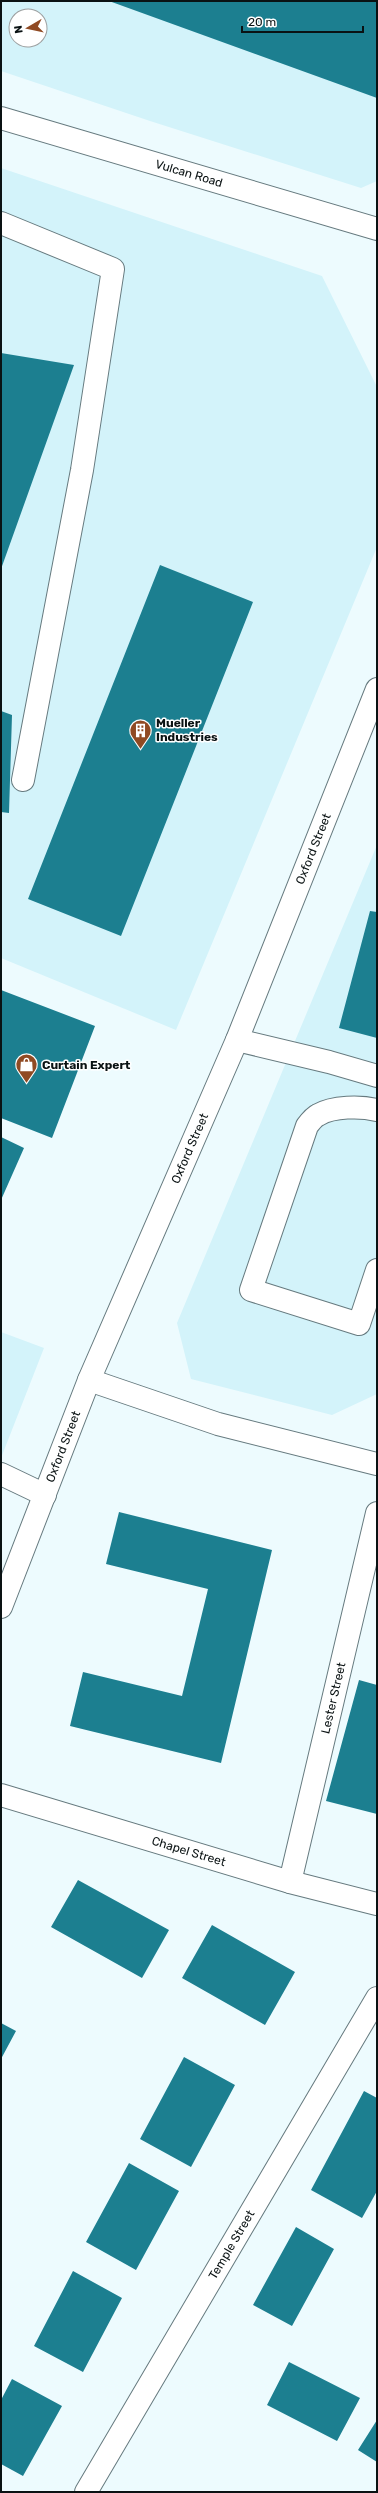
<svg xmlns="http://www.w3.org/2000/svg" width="378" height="2493" font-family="Rubik,sans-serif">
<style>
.built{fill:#d3f3fa;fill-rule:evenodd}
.building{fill:#1c7f90}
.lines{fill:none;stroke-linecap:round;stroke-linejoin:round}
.minor-casing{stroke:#667a7f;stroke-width:24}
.highway-casing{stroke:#667a7f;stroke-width:24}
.minor{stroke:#fff;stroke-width:22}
.highway{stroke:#fff;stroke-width:22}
.labels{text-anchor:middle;stroke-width:3;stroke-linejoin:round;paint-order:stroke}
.street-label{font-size:12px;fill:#0a1213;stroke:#fff}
.poi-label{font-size:12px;font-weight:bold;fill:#0a1213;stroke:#fff;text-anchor:start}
</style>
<rect width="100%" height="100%" fill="#edfbfe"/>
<path class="built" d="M1,1h376v180l-16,7 -211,-67 -149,-50zM16,16h24v24h-24z
M1,168l321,108 55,111v160l-201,483 -175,-72z
M377,845v549l-45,21 -141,-36 -14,-56z
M1,1332l43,16 -43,110z"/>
<path class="building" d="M109,1h268v97z
M1,353l73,12 -73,204z
M160,565l93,37 -132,334 -93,-37z
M1,711l11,4 -3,98 -8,-1z
M370,911l7,1v126l-38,-10z
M1,990l94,36 -43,112 -51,-20z
M1,1137l23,11 -23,52z
M119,1512l153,38 -51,213 -151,-37 13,-54 99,24 26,-107 -102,-25z
M359,1680l18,5v129l-51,-13z
M78,1880l91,50 -27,48 -91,-51z
M212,1925l83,47 -30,53 -83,-47z
M1,2023l15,8 -15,28z
M184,2057l51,28 -44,82 -51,-28z
M364,2091l13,7v93l-15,27 -51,-28z
M129,2163l50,28 -43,79 -50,-28z
M296,2227l38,22 -42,77 -39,-21z
M73,2271l49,27 -39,74 -49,-26z
M289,2362l71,36 -23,43 -70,-36z
M12,2379l50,27 -39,70 -22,-12v-64z
M377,2420v42l-19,-12z"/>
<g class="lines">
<defs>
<g id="minor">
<path id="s1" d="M1,118l376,111"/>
<path d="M1,223l112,46 -31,201 -59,310"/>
<path d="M237,1040l92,22 48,14"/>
<path d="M377,1110c-16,-4 -44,-4 -59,5 -4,2 -8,7 -11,11l-56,164 108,34 18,-54"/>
<path d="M89,1380l129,44 159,40"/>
<path d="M1,1474l44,21"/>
<path id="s2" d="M1,1795l289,87 87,22"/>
<path id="s3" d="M290,1882l87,-369"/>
<path id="s4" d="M86,2492l291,-494"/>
</g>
<g id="highway">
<path id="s5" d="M1,1607l88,-227 148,-340 140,-351"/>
</g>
</defs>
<use href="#minor" class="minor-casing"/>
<use href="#highway" class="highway-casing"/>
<use href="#minor" class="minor"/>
<use href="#highway" class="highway"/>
</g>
<defs>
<symbol id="building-pin" viewBox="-11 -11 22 30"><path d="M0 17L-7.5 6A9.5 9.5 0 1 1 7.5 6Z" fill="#904a23" stroke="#fff"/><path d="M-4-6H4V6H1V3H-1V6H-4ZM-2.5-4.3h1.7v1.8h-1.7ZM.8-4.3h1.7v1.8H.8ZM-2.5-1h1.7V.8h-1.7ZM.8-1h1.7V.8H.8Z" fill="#fff"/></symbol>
<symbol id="shop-pin" viewBox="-11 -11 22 30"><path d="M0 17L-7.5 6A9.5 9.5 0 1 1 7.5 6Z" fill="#904a23" stroke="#fff"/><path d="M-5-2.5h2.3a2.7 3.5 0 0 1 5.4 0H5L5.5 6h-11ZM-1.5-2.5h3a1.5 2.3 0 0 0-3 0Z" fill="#fff"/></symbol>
</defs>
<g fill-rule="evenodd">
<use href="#building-pin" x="128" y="718" width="25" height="34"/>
<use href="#shop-pin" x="14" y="1052" width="25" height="34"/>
</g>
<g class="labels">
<g class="street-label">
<text dy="4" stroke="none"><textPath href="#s1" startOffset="196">Vulcan Road</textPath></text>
<text dy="4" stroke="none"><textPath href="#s5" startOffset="820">Oxford Street</textPath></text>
<text dy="4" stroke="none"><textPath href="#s5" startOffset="496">Oxford Street</textPath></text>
<text dy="4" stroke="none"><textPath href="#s5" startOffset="172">Oxford Street</textPath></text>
<text dy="4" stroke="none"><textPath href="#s3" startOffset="189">Lester Street</textPath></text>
<text dy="4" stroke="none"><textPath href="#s2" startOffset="196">Chapel Street</textPath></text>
<text dy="4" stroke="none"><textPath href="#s4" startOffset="287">Temple Street</textPath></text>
</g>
<g class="poi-label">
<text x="156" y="727">Mueller<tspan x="156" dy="14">Industries</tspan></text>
<text x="42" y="1069">Curtain Expert</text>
</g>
</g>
<rect width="378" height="2493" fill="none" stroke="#0a1213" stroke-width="4"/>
<g transform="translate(28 28) rotate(261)"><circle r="19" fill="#ffffff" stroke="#9da0a1"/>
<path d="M0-3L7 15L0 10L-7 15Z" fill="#904a23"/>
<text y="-6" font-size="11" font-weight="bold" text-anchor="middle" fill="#0a1213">N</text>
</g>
<path d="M242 26v6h121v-6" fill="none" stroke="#0a1213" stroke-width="2"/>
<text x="248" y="26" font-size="12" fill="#0a1213" stroke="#ffffff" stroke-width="3" paint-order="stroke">20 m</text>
</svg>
